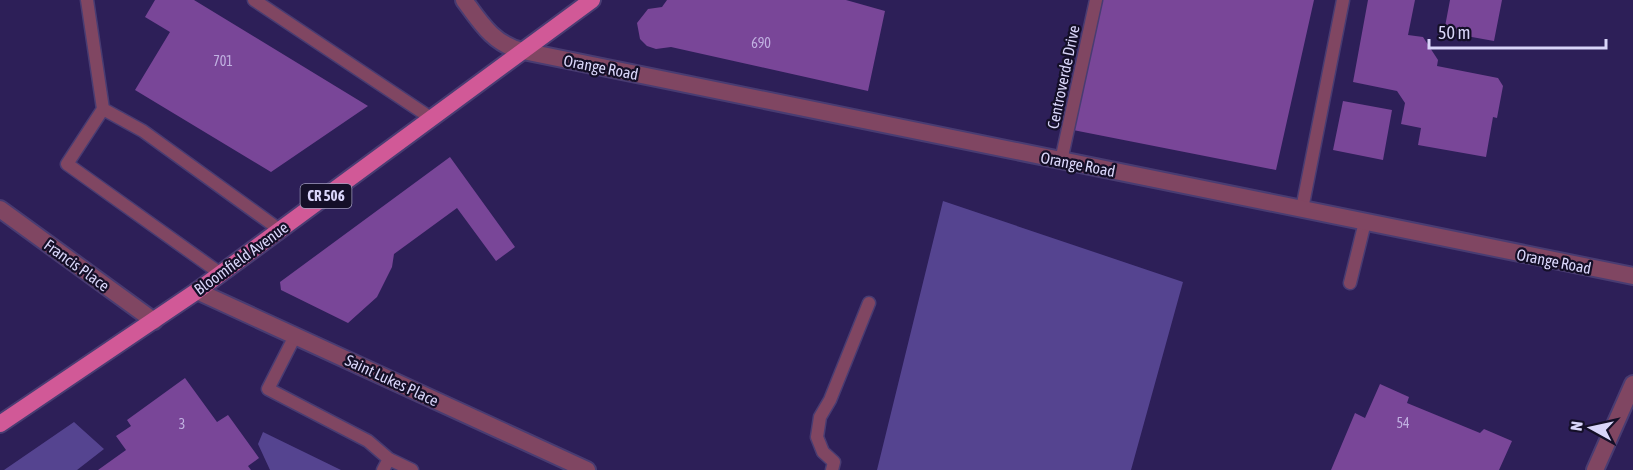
<svg xmlns="http://www.w3.org/2000/svg" width="1633" height="470" font-family="'Asap Condensed',sans-serif">
<style>
.green{fill:#554490}
.building{fill:#794698}
.lines{fill:none;stroke-linecap:round;stroke-linejoin:round}
.service-casing{stroke:#493c72;stroke-width:15}
.minor-casing{stroke:#493c72;stroke-width:20}
.tertiary-casing{stroke:#493c72;stroke-width:20}
.primary-casing{stroke:#493c72;stroke-width:20}
.service{stroke:#804662;stroke-width:12}
.minor{stroke:#804662;stroke-width:16}
.tertiary{stroke:#804662;stroke-width:16}
.primary{stroke:#d15997;stroke-width:16}
.labels{text-anchor:middle;stroke-width:4.5;stroke-linejoin:round;paint-order:stroke}
.number-label{font-size:14px;fill:#c1b1e1}
.shield{fill:#140f28;stroke:#9e9aba;stroke-width:1.5}
.shield-label{font-size:15px;font-weight:bold;fill:#d9d5f9}
.street-label{font-size:16px;fill:#d9d5f9;stroke:#140f28}
</style>
<rect width="100%" height="100%" fill="#2d1f58"/>
<path class="green" d="M943,201l240,81 -52,188h-254z
M74,422l30,27 -27,21h-73z
M263,432l78,38h-71l-12,-26z"/>
<path class="building" d="M155,0h39l174,106 -97,66 -136,-82 35,-58 -25,-15z
M667,0h179l39,11 -17,80 -197,-44 -15,2 -9,-3 -7,-7 -3,-16 11,-14 14,-2z
M1100,0h214l-38,170 -203,-40z
M1368,0h47l-7,35 15,2 15,23 -1,6 61,12 5,8 -6,32 -4,-1 -7,40 -68,-12 3,-17 -20,-4 4,-21 -8,-12 -44,-9z
M1450,0h52l-8,41 -50,-9z
M1343,101l49,9 -9,50 -50,-10z
M450,157l65,90 -19,14 -39,-53 -63,46 -2,13 -15,30 -29,26 -67,-33 -1,-8z
M185,378l32,44 11,-7 31,43 -11,8 3,4h-153l28,-20 -10,-14 15,-10 -4,-6z
M1380,384l29,13 -2,6 73,30 4,-4 28,12 -13,29h-168l24,-57 10,5z"/>
<g class="lines">
<defs>
<path id="service" d="M87,0l16,109
M254,0l177,118
M1061,161l35,-161
M1302,209l41,-209
M221,274l-154,-110 36,-55 40,22 137,99
M1350,283l15,-61
M295,336l-27,53 100,52 21,18 -6,11
M389,459l23,11
M832,470l2,-8 -11,-10 -6,-15 3,-20 10,-17 39,-97"/>
<path id="minor" d="M464,0c16,22 30,45 59,51
M0,209l154,112
M197,291l390,179"/>
<path id="tertiary" d="M523,51l1110,225
M1595,470l38,-86"/>
<path id="primary" d="M0,424l197,-133 395,-291"/>
</defs>
<use href="#service" class="service-casing"/>
<use href="#minor" class="minor-casing"/>
<use href="#tertiary" class="tertiary-casing"/>
<use href="#primary" class="primary-casing"/>
<use href="#service" class="service"/>
<use href="#minor" class="minor"/>
<use href="#tertiary" class="tertiary"/>
<use href="#primary" class="primary"/>
</g>
<g class="labels">
<g class="number-label">
<text x="761" y="48">690</text>
<text x="223" y="66">701</text>
<text x="1403" y="428">54</text>
<text x="182" y="429">3</text>
</g>
<rect class="shield" x="300.5" y="184" width="51" height="24" rx="4.5"/>
<g class="shield-label">
<text x="326" y="201">CR 506</text>
</g>
<g class="street-label">
<text transform="translate(601 67) rotate(11)" y="6">Orange Road</text>
<text transform="translate(1063 77) rotate(-78)" y="6">Centroverde Drive</text>
<text transform="translate(1078 164) rotate(11)" y="6">Orange Road</text>
<text transform="translate(241 258) rotate(-36)" y="6">Bloomfield Avenue</text>
<text transform="translate(1554 261) rotate(11)" y="6">Orange Road</text>
<text transform="translate(77 265) rotate(36)" y="6">Francis Place</text>
<text transform="translate(392 380) rotate(25)" y="6">Saint Lukes Place</text>
</g>
</g>
<g transform="translate(1591 428) rotate(278)" stroke="#140f28" stroke-width="4.5" paint-order="stroke">
<path d="M0-4.5L10 22L0 15L-10 22Z" fill="#d9d5f9"/>
<text y="-9" font-size="16" font-weight="bold" text-anchor="middle" fill="#d9d5f9">N</text>
</g>
<path d="M1429 39v9h177v-9" fill="none" stroke="#d9d5f9" stroke-width="3"/>
<text x="1438" y="39" font-size="18" fill="#d9d5f9" stroke="#140f28" stroke-width="4.5" paint-order="stroke">50 m</text>
</svg>
